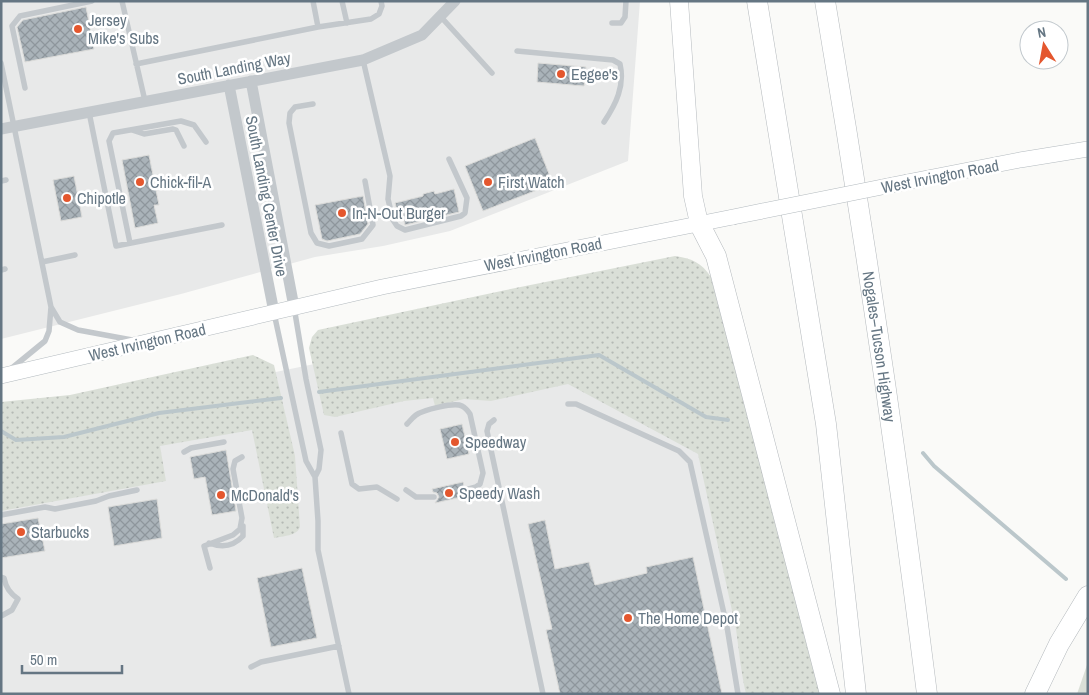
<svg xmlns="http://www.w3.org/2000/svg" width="1089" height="695" font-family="'Archivo Narrow',sans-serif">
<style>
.built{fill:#e8e9e9}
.grass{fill:url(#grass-dots)}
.park{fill:#dadfd7}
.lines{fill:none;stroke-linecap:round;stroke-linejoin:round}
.stream{stroke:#bbc7cb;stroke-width:4}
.building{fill:url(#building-cross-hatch);stroke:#dcdcda}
.secondary-casing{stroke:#b3babf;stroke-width:16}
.primary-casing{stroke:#b5babe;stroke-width:19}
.highway-casing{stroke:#b4b9bd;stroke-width:21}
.lane{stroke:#c3c8cc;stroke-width:5.5}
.street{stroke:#c3c8cc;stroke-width:11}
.secondary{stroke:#fff;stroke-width:15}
.primary{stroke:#fff;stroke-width:18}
.highway{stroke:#fff;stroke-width:20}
.secondary-bridge-casing{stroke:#b3babf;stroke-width:16;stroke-linecap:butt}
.secondary-bridge{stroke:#fff;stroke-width:15}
.poi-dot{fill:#e4572e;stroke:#fff;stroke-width:2}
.labels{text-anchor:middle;stroke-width:5;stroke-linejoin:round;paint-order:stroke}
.poi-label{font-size:16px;fill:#657683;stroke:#fff;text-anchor:start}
.street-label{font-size:16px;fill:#657683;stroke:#fff}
</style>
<defs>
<pattern id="grass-dots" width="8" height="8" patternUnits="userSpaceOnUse" patternTransform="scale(1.25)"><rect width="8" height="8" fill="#dadfd7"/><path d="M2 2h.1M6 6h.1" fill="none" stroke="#b4b9b4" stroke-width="1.8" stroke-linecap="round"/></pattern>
<pattern id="building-cross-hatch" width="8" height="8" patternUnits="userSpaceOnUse" patternTransform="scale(1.25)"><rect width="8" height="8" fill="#aab3b9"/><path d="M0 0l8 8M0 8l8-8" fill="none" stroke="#8e969c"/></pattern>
</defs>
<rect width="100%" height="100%" fill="#fafaf8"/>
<path class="built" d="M1,1h639l-12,160 -178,70 -67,15 -68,11 -134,37 -180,45z
M653,294l119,400h-771v-265z"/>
<path class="grass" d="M675,256c16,2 27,7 36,21l110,417h-75c-5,-22 -7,-43 -10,-65l-38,-175 -130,-70 -77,17 -27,-2 -29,7 -2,-8 -29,3 -69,16 -11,-2 -15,-67 3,-11 6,-7 188,-40z
M253,355l21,10 21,91 5,71c-3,9 -17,9 -26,11l-22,-108 -92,16 6,35 -165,30v-109l69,-7z"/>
<path class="park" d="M1088,662v32h-11z"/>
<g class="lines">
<path class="stream" d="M319,392l280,-37 107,62 22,3
M1,431l15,9 48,-3 95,-24 122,-15
M923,453l11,13 132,113"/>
</g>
<path class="building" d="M86,7l8,42 -69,13 -8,-35 6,-7z
M538,63l48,4 -2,19 -47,-4z
M535,138l18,46 -70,27 -18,-45z
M149,155l10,50h-5l4,18 -23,5 -13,-68z
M74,176l8,41 -21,4 -8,-41z
M454,189l5,23 -54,13 -2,-9 -4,1 -4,-14 28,-7v-2l11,-3 1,3z
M363,196l5,28 -8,10 -33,7 -5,-2 -7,-34z
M462,424l7,30 -22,5 -7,-30z
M226,450l10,61 -24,4 -7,-38 -11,2 -4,-22z
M463,482l1,4 -4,5 6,5 -31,7 4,-6 -2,-4 -4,-1 -1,-3z
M157,499l5,39 -48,8 -6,-39z
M38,518l7,33 -44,7v-34z
M545,520l10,49 34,-7 6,23 52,-12 -1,-6 47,-10 29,137h-162l-14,-64 6,-1 -24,-105z
M302,568l15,70 -46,9 -14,-69z"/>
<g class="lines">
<defs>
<path id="secondary" d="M907,182l113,-22 68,-11
M1,376l381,-89 351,-70"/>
<path id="primary" d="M679,1l14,195 6,27"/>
<g id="highway">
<path d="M757,1l69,423 30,270"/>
<path id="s1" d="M825,1c39,230 73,461 102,693"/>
<path d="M699,223l17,33 114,438"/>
<path d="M1035,694l24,-50 29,-48"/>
</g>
</defs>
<use href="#secondary" class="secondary-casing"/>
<use href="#primary" class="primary-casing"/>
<use href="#highway" class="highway-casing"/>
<path class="lane" d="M122,1l23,100
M313,1l5,26
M342,1l5,22
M441,17l51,56
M612,23h9l4,-6 1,-16
M517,51l96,9 7,4c5,22 -4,40 -16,58
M363,60l27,116 -2,23 5,21 4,6 8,4 56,-14 4,-3 2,-15 -18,-39
M1,63l50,244
M136,64l182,-37 53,-8 8,-5 3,-8 -1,-5
M25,88l-13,-62 8,-10 72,-15
M313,104l-18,3 -5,6 -1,10 22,110 6,10 12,3 33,-7 11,-14 -8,-44
M89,112l27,134 106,-21
M132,130l12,4 29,-5 3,1 8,16
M1,181l5,-1
M130,243l-21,-102 4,-8 68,-12 13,4 12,17
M42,262l33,-7
M1,270l4,-1
M294,307l12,72 15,71 -2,19 -4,8
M274,313l32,148 9,16 3,44v29l31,144
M12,368l33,-27 4,-10 2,-24 9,15 18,8 54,10
M568,404h8l103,47 11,11 37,165 11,67
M494,420l-5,4 -2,7 56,263
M407,424c3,-3 5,-6 9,-9 7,-5 38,-13 46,-9 4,2 6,5 8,8l13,59 -3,11 -4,3 -11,3
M341,433l11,51 7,5 18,-2 20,12
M184,452l7,-4 33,-6
M406,490l10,7h18
M1,515l44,-8 10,2 41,-8 13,-5 28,-6
M209,543c13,5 24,4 34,-7v-10
M210,568l-6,-22 29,-11 7,-6 2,-11 -9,-49 2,-8 7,-4
M1,577l3,1c2,10 6,15 14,21l-6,11 -11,6
M251,667l10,-5 78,-16"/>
<path class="street" d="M251,81l43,226
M229,85l45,227
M1,129l362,-69 59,-25 33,-34"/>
<use href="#secondary" class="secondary"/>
<use href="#primary" class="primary"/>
<use href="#highway" class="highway"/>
<defs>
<path id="secondary-bridge" d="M733,217l174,-35"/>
</defs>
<use href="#secondary-bridge" class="secondary-bridge-casing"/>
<use href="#secondary-bridge" class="secondary-bridge"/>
</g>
<g class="poi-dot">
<circle cx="78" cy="29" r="5"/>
<circle cx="561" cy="74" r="5"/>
<circle cx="140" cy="182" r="5"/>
<circle cx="488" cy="182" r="5"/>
<circle cx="67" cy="198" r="5"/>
<circle cx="342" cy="213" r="5"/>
<circle cx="455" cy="442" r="5"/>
<circle cx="449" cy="493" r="5"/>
<circle cx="221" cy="495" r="5"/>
<circle cx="21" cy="532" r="5"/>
<circle cx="628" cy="618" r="5"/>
</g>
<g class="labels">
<g class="poi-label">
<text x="88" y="26">Jersey<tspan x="88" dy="18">Mike's Subs</tspan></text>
<text x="571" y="80">Eegee's</text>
<text x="150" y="188">Chick-fil-A</text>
<text x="498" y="188">First Watch</text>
<text x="77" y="204">Chipotle</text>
<text x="352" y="219">In-N-Out Burger</text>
<text x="465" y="448">Speedway</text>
<text x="459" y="499">Speedy Wash</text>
<text x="231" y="501">McDonald's</text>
<text x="31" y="538">Starbucks</text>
<text x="638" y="624">The Home Depot</text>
</g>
<g class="street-label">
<text transform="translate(234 68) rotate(-11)" y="6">South Landing Way</text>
<text transform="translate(940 176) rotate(-11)" y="6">West Irvington Road</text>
<text transform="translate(267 196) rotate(79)" y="6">South Landing Center Drive</text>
<text transform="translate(543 254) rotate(-11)" y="6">West Irvington Road</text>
<text transform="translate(147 342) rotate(-13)" y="6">West Irvington Road</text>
<text dy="6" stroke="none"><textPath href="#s1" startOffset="350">Nogales–Tucson Highway</textPath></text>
</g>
</g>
<rect width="1089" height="695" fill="none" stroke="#657683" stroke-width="5"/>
<g transform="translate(1044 45) rotate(349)"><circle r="24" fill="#ffffff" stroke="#c1c8cd"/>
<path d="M0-4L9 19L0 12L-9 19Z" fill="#e4572e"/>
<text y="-8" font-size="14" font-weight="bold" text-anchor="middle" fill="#657683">N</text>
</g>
<path d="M22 665v8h100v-8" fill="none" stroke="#657683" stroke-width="2.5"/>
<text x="30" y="665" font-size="15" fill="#657683" stroke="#ffffff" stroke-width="4" paint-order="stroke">50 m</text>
</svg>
